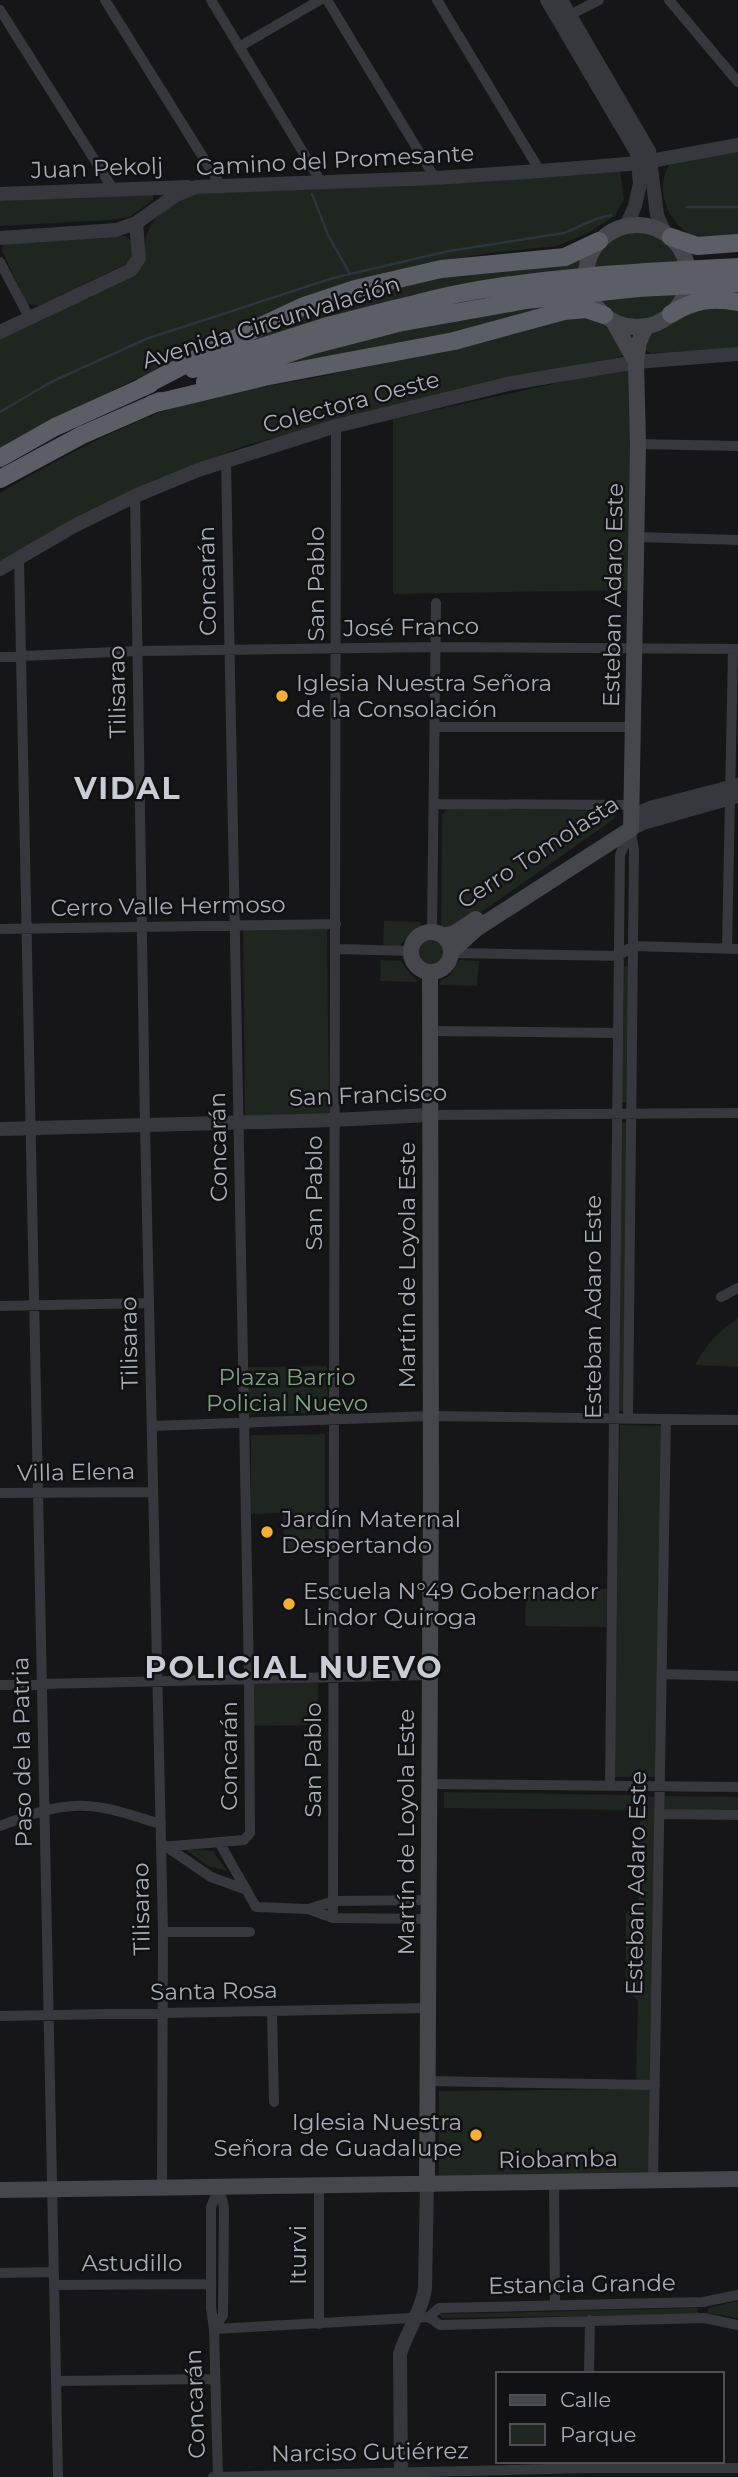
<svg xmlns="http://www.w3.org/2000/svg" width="738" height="2477" font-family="Montserrat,sans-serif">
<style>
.green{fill:#1e261f}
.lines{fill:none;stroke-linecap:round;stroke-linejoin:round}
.stream{stroke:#2c353c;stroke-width:2.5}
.minor{stroke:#37383d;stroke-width:10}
.tertiary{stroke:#37383d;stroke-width:14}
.secondary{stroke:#45474d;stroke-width:16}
.trunk{stroke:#5b5e65;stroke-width:18}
.trunk-bridge{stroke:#5b5e65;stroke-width:18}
.poi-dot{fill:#f2b134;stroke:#111113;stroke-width:2.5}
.labels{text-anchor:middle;stroke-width:5;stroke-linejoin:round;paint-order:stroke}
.street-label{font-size:23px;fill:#a8adb8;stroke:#111113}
.poi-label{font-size:23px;fill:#a8adb8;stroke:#111113;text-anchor:start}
.park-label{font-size:23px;fill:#7fa381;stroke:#111113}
.district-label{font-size:30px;font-weight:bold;letter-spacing:2px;fill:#c9ccd4;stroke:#111113}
</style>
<rect width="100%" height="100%" fill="#161618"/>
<path class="green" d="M738,151v84c-14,2 -31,7 -44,1 -26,-11 -40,-48 -25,-71z
M620,170l4,29 -9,17 -29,18 -29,12 -67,7 -65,10 -116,32 -234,114 -75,42v-113l145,-78c0,-9 -1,-21 3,-29 8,-19 30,-32 49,-37z
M153,193v7l-23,17 -20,3 -110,6v-25z
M593 275a45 45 0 1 1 90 0a45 45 0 1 1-90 0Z
M115,235l11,1 7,7 1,11 -4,8 -91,44 -12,-2 -25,-53 2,-9z
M584,251l-3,23 6,29 -99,26 -246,43 122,-34 59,-11 -6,-33 -104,28 -82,29 16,-15 102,-43z
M738,305v44l-87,4 -7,-4 8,-18 16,-6 23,-16z
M576,314c29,6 36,16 48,42l-129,26 -252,64 -158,67 -85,49v-69c53,-31 123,-70 182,-88 49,-15 100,-20 151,-31 81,-18 162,-40 243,-60z
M631,367l-3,223 -235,4v-175z
M451,809l161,2 3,3 -1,5 -158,111 -8,2 -7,-4 1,-113 4,-5z
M384,921l38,1c-6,10 -15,13 -22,24l-17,-1z
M243,929h84l2,187 -84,1z
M415 952a16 16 0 1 1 32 0a16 16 0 1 1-32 0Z
M381,960l19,1 18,21 -38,-1z
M460,960l19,1 -2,25 -38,-1 2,-5 8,-4z
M624,966h4l-2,137h-4z
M620,1123h7l-2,288h-6z
M738,1318v49l-43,-2c11,-21 24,-34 43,-47z
M327,1366l1,47 -80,1 -1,-47z
M620,1425l42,1 -6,351h-42z
M325,1434v116h-41l-1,-37 -32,1v-79z
M526,1588l81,1 -1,38 -81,-1z
M318,1683v42l-64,1 -1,-42z
M444,1792l188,3v15l-188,-2z
M640,1796l15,1 -4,283h-15l2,-79 -12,-11v-76l13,-15z
M662,1796l76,1v14l-76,-1z
M185,1849l28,2 14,20 -19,-5z
M650,2089l1,90 -212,-3v-85z
M738,2301v17l-30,-5v-5z
M698,2308v6l-256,4 -3,-4z"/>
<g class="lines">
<path class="stream" d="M312,194l16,41 22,39
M686,207h52
M0,412l51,-30 95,-43 187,-61 116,-27 115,-18 32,-14 15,-4"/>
<path class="minor" d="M105,0l116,186
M211,0l110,182
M327,0l108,178
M437,0l103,171
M669,0l69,82
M0,10l113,179
M564,18l35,-18
M239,47l81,-47
M0,262l29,55
M638,444l100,2
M135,496l10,629 18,807 -1,256
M636,537l102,3
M19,557l39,1920
M0,657l137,-6 299,-4 302,2
M436,727h197
M435,804l197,1
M0,929l336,-5
M432,931l4,-328
M727,948l6,-299
M336,949l75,2
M452,953l166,3 15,-10 105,3
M429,1031l188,2
M429,1115l309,-2
M721,1297l17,-9
M0,1306l149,-3
M628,1418l6,-568 -3,-18
M152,1426l278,-10 308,4
M0,1493l153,-1
M662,1674l76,2
M0,1685l430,-10
M429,1784l309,3
M610,1786l10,-931 11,-26
M661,1814l77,1
M0,1826c24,-9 49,-19 74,-20 29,-2 59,10 87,18
M219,1842l37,65 52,2 26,-8 95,-1
M161,1847l83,-7 6,-7 -1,-154 -23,-1218
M167,1847l44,30 33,12
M308,1909l25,9 96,1
M333,1918l3,-1492
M163,1932h87
M272,2011l2,91
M0,2016l428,-8
M428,2081l227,4
M653,2180l13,-761
M554,2182l1,123
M319,2186v138
M0,2273l53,-1
M54,2285l157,-1
M429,2317l11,8 264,-7 34,7
M214,2329l215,-12 10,-9 264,-6 35,-7
M214,2329l9,-14 1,-108 -5,-19
M589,2374l1,-54
M56,2381l159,-2
M213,2477l376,-9h149
M218,2477l-4,-148 -3,-21v-101l8,-19"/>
<path class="tertiary" d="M547,0l90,153 3,30 -5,23 -9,20
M561,0l88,151 8,64 8,18
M0,194l188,-7
M0,238l116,-8 20,-7 40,-28 20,-8 239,-9 105,-7 100,-8 98,-18
M0,332l131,-62 8,-12 -3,-35
M0,569l74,-43 61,-30 63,-26 138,-44 176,-43 124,-21 102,-8
M632,816l18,-8 88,-23
M631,829l12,-6 95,-27
M0,1129l335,-9 94,-5
M401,2477l-1,-123c7,-23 21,-41 25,-65l2,-106"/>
<path class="secondary" d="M586 276a51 51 0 1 1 102 0a51 51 0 1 1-102 0Z
M613,321l23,41
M411 952a20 20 0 1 1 40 0a20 20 0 1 1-40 0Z
M444,936l11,-3 21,-14
M452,951l24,-22 155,-100 7,-385 -2,-82 3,-20 7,-16
M427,2183l4,-690 -1,-521
M0,2190l738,-11"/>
<path class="trunk" d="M671,237l26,9 41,-3
M671,314c22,-14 41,-17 67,-12
M193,369l131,-42 70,-18
M205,382l108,-37 85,-22
M142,387l98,-51 64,-30 51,-17 86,-20 124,-12 34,-16
M152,404l112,-27 190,-36 110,-30 22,-2 18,6
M0,458l55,-31 95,-43
M0,479l82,-44 78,-34"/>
<path class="trunk-bridge" d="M394,309c23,-5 45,-12 68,-16 91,-17 184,-21 276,-26
M398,323l128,-23 112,-12 100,-5"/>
</g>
<g class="poi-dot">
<circle cx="282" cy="696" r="7"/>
<circle cx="267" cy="1532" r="7"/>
<circle cx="289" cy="1604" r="7"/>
<circle cx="476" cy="2135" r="7"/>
</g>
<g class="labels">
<g class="street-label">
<text transform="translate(335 160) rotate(-3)" y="8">Camino del Promesante</text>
<text transform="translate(97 168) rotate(-2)" y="8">Juan Pekolj</text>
<text transform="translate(271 322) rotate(-17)" y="8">Avenida Circunvalación</text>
<text transform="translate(351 402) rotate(-15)" y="8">Colectora Oeste</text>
<text transform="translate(207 581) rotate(-91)" y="8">Concarán</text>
<text transform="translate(316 584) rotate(-90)" y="8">San Pablo</text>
<text transform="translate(613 595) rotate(-89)" y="8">Esteban Adaro Este</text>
<text transform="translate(411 627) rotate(-1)" y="8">José Franco</text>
<text transform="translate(117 692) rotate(-91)" y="8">Tilisarao</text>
<text transform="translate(538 852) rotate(-33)" y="8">Cerro Tomolasta</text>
<text transform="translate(168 906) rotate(-1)" y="8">Cerro Valle Hermoso</text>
<text transform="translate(368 1095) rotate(-2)" y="8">San Francisco</text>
<text transform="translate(218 1147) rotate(-91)" y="8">Concarán</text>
<text transform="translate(314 1193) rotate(-90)" y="8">San Pablo</text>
<text transform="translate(407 1265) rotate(-90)" y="8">Martín de Loyola Este</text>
<text transform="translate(593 1307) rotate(-90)" y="8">Esteban Adaro Este</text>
<text transform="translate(129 1343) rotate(-91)" y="8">Tilisarao</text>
<text transform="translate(76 1472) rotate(-1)" y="8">Villa Elena</text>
<text transform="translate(22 1752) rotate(-91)" y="8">Paso de la Patria</text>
<text transform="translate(229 1756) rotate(-90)" y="8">Concarán</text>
<text transform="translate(313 1760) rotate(-90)" y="8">San Pablo</text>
<text transform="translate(406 1832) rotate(-90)" y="8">Martín de Loyola Este</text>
<text transform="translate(636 1883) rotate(-89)" y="8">Esteban Adaro Este</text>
<text transform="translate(141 1909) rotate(-91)" y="8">Tilisarao</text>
<text transform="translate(214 1991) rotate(-1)" y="8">Santa Rosa</text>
<text transform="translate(558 2159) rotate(-1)" y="8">Riobamba</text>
<text transform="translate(298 2255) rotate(-90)" y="8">Iturvi</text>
<text x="132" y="2271">Astudillo</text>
<text transform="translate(582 2284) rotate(-1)" y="8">Estancia Grande</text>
<text transform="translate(195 2404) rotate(-92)" y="8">Concarán</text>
<text transform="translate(370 2452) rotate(-1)" y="8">Narciso Gutiérrez</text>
</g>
<g class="poi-label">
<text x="296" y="691">Iglesia Nuestra Señora<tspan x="296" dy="26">de la Consolación</tspan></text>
<text x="281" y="1527">Jardín Maternal<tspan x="281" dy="26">Despertando</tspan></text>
<text x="303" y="1599">Escuela N°49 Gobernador<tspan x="303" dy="26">Lindor Quiroga</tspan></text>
<text x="462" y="2130" text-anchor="end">Iglesia Nuestra<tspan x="462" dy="26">Señora de Guadalupe</tspan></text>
</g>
<g class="park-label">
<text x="287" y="1385">Plaza Barrio<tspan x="287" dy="26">Policial Nuevo</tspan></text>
</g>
<g class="district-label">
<text x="128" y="799">VIDAL</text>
<text x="294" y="1678">POLICIAL NUEVO</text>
</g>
</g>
<rect x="496" y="2372" width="228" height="91" fill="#111113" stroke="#4d4f55" stroke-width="2"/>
<rect x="510" y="2395" width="35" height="10" fill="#45474d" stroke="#4d4f55" stroke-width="2"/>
<text x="560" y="2407" font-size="21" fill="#a8adb8">Calle</text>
<rect x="510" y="2424" width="35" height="21" fill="#1e261f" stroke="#4d4f55" stroke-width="2"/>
<text x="560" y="2442" font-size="21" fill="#a8adb8">Parque</text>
</svg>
